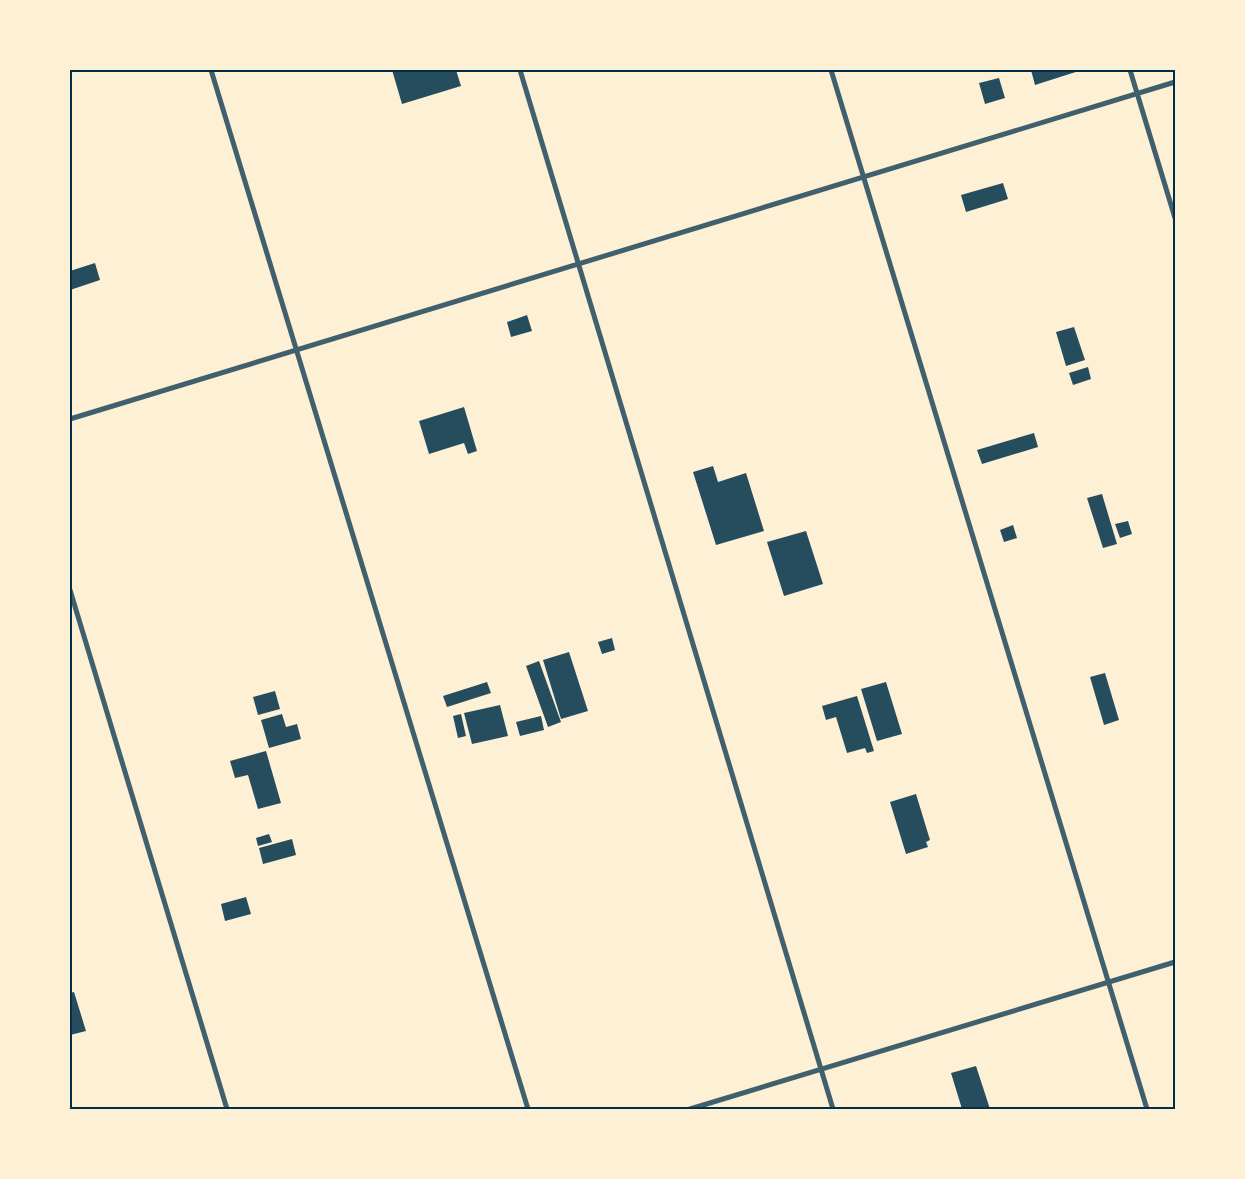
<svg xmlns="http://www.w3.org/2000/svg" width="1245" height="1179" font-family="'Titillium Web',sans-serif">
<style>
.building{fill:#264d5e}
.lines{fill:none;stroke-linecap:round;stroke-linejoin:round}
.minor{stroke:#3f606c;stroke-width:5}
.neatline{fill:none;stroke:#003049;stroke-width:2}
</style>
<rect width="100%" height="100%" fill="#fdf0d5"/>
<path class="building" d="M392,70h64l5,16 -59,18z
M1031,70h51l-47,15z
M999,78l6,20 -20,6 -6,-21z
M1003,183l5,16 -42,13 -5,-17z
M95,263l5,17 -30,10v-19z
M527,315l5,16 -21,6 -4,-15z
M1074,327l11,33 -19,6 -10,-34z
M1088,367l3,12 -18,6 -4,-12z
M464,407l13,44 -9,3 -4,-11 -35,11 -10,-33z
M1034,433l4,14 -56,17 -5,-14z
M713,466l5,16 28,-9 18,58 -48,14 -23,-73z
M1102,494l15,50 -14,4 -16,-50z
M1128,521l4,13 -12,4 -5,-14z
M1013,525l4,13 -13,4 -4,-12z
M806,531l17,53 -39,12 -17,-54z
M612,638l3,12 -13,4 -4,-12z
M569,652l19,59 -27,8 -18,-59z
M539,661l22,61 -13,5 -22,-61z
M1105,673l14,47 -15,5 -14,-48z
M487,682l4,11 -44,14 -4,-11z
M886,682l16,52 -25,7 -16,-52z
M275,691l5,18 -22,6 -5,-18z
M857,696l17,55 -7,2 -2,-5 -18,5 -11,-36 -10,3 -4,-14z
M500,705l8,31 -36,8 -8,-31z
M282,714l4,13 11,-3 4,15 -32,9 -8,-28z
M461,714l5,22 -8,2 -5,-22z
M541,716l3,14 -24,6 -4,-14z
M266,751l15,52 -23,6 -10,-34 -13,3 -5,-17z
M916,794l14,46 -4,2 2,5 -22,7 -16,-52z
M269,834l3,8 -14,4 -2,-8z
M292,839l4,16 -33,9 -4,-16z
M246,897l5,17 -26,7 -4,-17z
M74,992l12,39 -16,4v-42z
M976,1066l14,43h-28l-11,-36z"/>
<g class="lines">
<path class="minor" d="M211,70l317,1039
M520,70l313,1039
M831,70l316,1039
M1130,70l45,148
M70,419l1105,-337
M70,590l157,519
M690,1109l485,-147"/>
</g>
<rect width="1245" height="1179" fill="none" stroke="#fdf0d5" stroke-width="142"/>
<rect x="71" y="71" width="1103" height="1037" class="neatline"/>
</svg>
